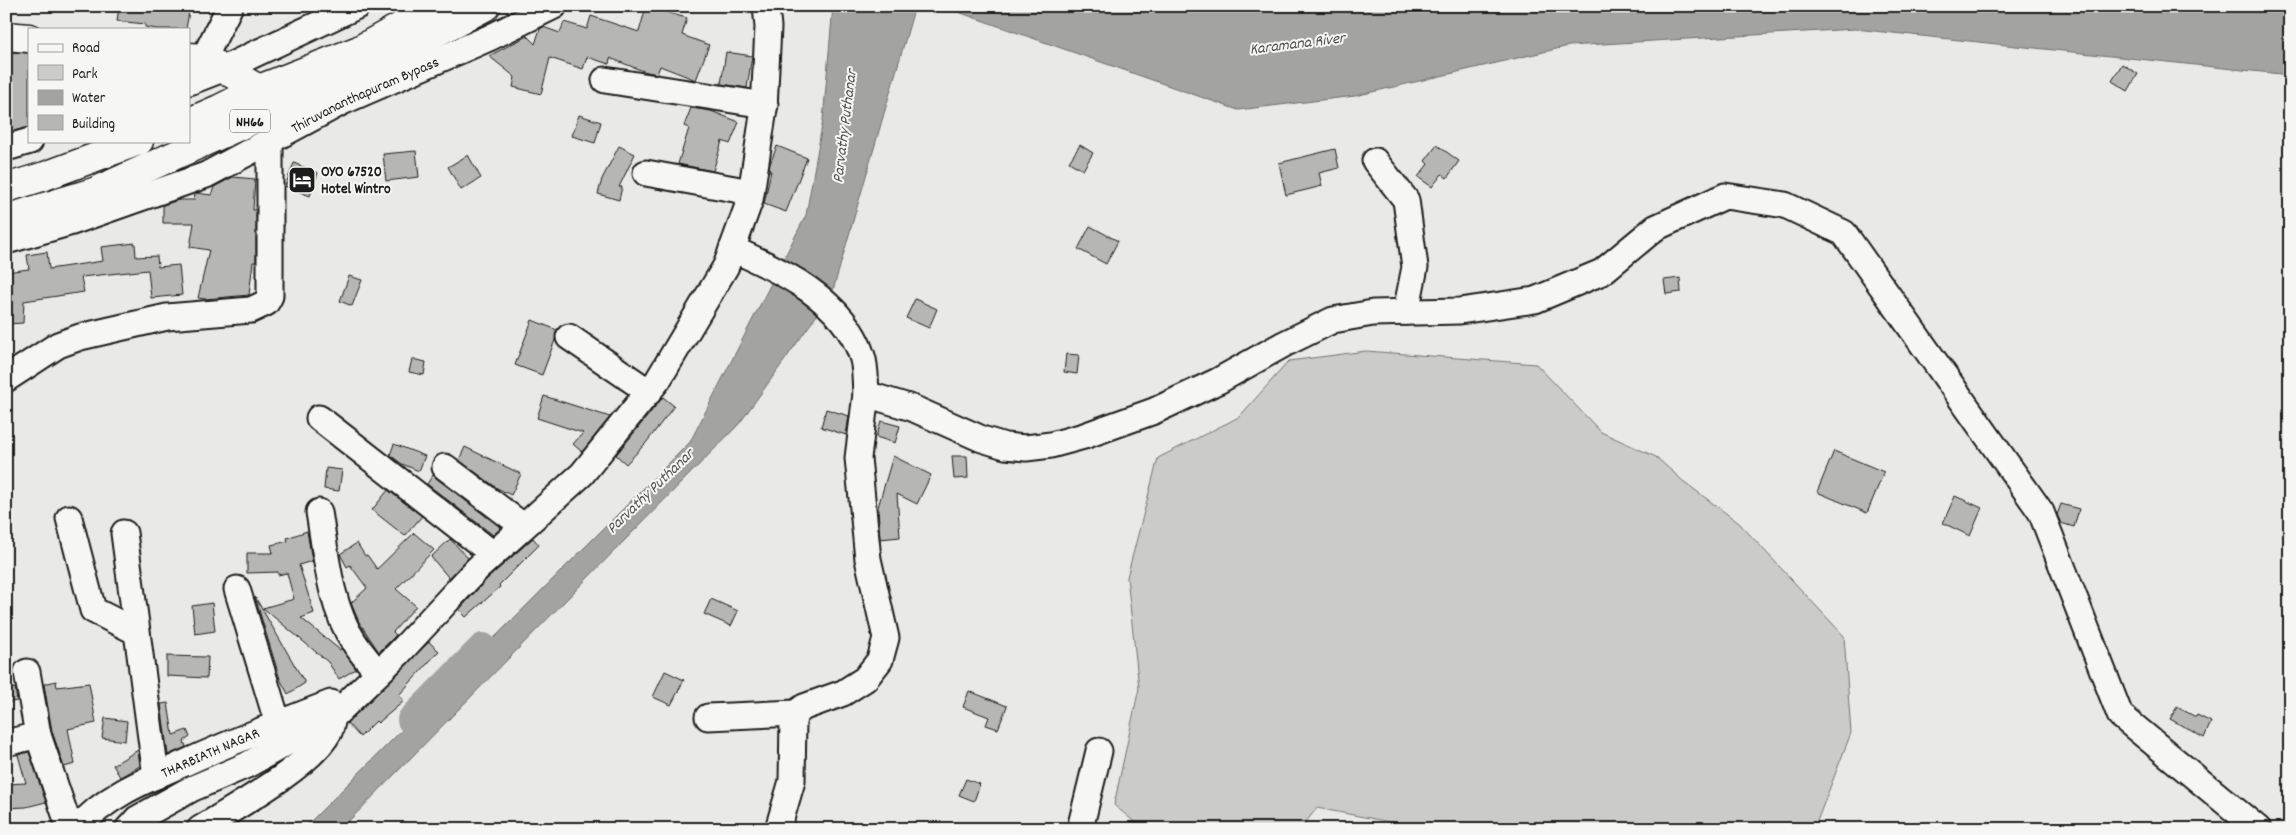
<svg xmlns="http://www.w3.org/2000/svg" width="2296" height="835" font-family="Dekko,sans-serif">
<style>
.green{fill:#cbcbc7;stroke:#747472}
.water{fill:#a3a3a1;stroke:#6d6d6c}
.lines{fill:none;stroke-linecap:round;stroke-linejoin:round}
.river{stroke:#a3a3a1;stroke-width:30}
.building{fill:#b6b6b3;stroke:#1c1c1c}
.minor-casing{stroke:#1c1c1c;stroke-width:29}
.major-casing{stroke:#1c1c1c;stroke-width:31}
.highway-casing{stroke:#1c1c1c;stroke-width:31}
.minor{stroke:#f6f6f2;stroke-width:25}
.major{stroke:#f6f6f2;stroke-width:28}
.highway{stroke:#f6f6f2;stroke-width:28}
.labels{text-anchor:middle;stroke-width:4;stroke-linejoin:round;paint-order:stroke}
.shield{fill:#f6f6f2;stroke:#5d5d5c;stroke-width:1}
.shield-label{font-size:14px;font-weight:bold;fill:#1c1c1c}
.street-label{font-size:15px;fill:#1c1c1c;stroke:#f6f6f2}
.poi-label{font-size:15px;font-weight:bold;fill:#1c1c1c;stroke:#f6f6f2;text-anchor:start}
.water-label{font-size:16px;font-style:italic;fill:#525251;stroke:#f6f6f2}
</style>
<rect width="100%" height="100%" fill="#e9e9e5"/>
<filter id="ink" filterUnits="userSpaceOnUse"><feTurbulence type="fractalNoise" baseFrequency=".02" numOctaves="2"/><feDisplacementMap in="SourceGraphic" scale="10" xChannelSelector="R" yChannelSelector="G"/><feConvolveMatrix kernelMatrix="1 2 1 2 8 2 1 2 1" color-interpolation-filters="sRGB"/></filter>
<g filter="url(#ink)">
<path class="green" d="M1366,351l170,13 65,68 55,25 27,24 56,42 105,113 7,97 -37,96h-410l-9,-6 -78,-15 -12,15v6h-162l-29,-24 25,-117 -12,-111 31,-119 81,-41 50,-56z"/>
<path class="water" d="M833,6h82l-83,288 -93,130 -398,405h-38l387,-387 116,-227 17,-95z
M941,6h1349v69l-435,-46 -286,17 -214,50 -117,14z"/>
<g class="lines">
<path class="river" d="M412,720l71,-72"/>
</g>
<path class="building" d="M119,6h71l-4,23h-29l-12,-2v-3l-28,-3z
M646,7l41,11 -5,17 27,10 -13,35 -36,-14 -3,8 -14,-3 -33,-13 -1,6 -22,-7 -4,12 -33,-11 -9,36 -28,-7 2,-10 -26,-21 38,-20 8,8 5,-15 3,-2 17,6 4,-11 23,7 4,-13 48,16z
M6,52l23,1v74l-23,6z
M726,52l26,4 -5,32 -26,-4z
M2122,64l16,10 -10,17 -16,-10z
M691,108l20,3 28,11 -9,22 -8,-3 -9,30 -35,-7 11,-36 -5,-2z
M579,115l22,7 -6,21 -23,-7z
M1080,145l13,8 -10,17 -14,-8z
M1437,145l22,16 -12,17 -5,-4 -10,13 -14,-10 10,-13 -3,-3z
M619,146l16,8 -16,33h3l-3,13 -21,-6 4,-15z
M777,146l30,12 -21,54 -22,-8 7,-33h-2l1,-7z
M1335,149l4,19 -20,5 3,13 -36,9 -7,-32z
M416,151l3,26 -33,4 -3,-27z
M468,155l13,23 -20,12 -13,-23z
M294,163l24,10 -8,23 -25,-10z
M233,177l22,2 -2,31h3v52h-3l-4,33 -44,4 -7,-1 11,-48 -19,-3 4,-24h-31v-18l16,-5h15l1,-6 2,-1 14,2 3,-8z
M1090,226l28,15 -12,23 -28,-15z
M135,243l1,14 21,-1 1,11 21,-2 3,30 -31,3 -3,-28 -67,7 3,15 -60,9 -1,22 -16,1 -1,-52 23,-3 -2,-14 20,-3 2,17 54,-8 -2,-14z
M349,276l13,4 -10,26 -12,-5z
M1680,278l1,14 -15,2 -2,-14z
M915,299l22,10 -8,19 -23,-10z
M532,320l25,10 -2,10 -13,35 -27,-10z
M1066,354l13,1 -2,19 -13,-2z
M412,359l14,3 -2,13 -15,-3z
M544,396l66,21 -28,35 -9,-8 10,-11 -46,-15z
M663,397l11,9 -28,37 -20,21 -10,-9z
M826,409l23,7 -3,19 -25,-8z
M881,421l19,5 -5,17 -19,-6z
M394,444l31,12 -6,15 -17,-7 -12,-9z
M465,447l56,27 -10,21 -14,-7 -38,-28z
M1834,451l50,21 -17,41 -50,-21z
M893,456l38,19 -14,29 -20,-10 3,43 -20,2 -2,-32z
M952,456h15l1,22 -14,1z
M326,468l16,2 -3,21 -15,-2z
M433,475l3,3 65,50 -8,7 -66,-51z
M388,490l34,26 -17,20 -33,-26z
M1955,496l27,12 -12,28 -27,-13z
M2061,504l18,5 -5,18 -13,-4 -4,-8z
M307,531l5,30 -13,4 15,48 -13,5 39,32 1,-2 15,21 -17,10 -11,-17 -65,-54 31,-9 -7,-26 -9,2v-3l-31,1v-20h26l-2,-8 17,-4 -1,-3z
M414,533l20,17 -38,39 20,17 -23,26 3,3 -17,17 -20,-30 -8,-19 16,-15 -17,-23 -3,2 -7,-13 17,-11 8,13 2,-1 10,14z
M533,538l6,7 -40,40 1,2 -34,30 -7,-7 28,-31z
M450,539l18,19 -19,20 -18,-21z
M255,597l50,86 -17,11 -8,-15z
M711,599l27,12 -7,15 -27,-12z
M212,603l3,28 -20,3 -3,-28z
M429,642l10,9 -40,44 5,6 -26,22 -2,-2 -16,16 -13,-14z
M167,656l41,1 -1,21 -40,-2z
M665,671l19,9 -13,25 -18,-8z
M56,681l1,6 32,-4 7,40 -28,6 7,35 -11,3 -12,-36 -8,-47z
M15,688l2,13 -11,2v-14z
M969,691l38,15 -9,23 -12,-4 3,-8 -26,-10z
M168,703l5,32 14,-5 3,7 -6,4 2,6 -18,8 -7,-51z
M2177,707l19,10 1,-2 14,7 -7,16 -34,-19z
M105,718l22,3 -2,20 -23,-3z
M138,750l2,16 -20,11 -7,-12z
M29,752l17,50 -20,5 -20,1v-24l20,-1 -8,-28z
M966,779l14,5 -6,17 -15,-6z"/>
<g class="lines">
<defs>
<g id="minor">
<path d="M204,58l26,-52"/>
<path d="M605,80l160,25"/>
<path d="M189,82l36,-14 132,-62"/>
<path d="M6,148l24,-7"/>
<path d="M1375,161l31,39 9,67 -9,45"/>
<path d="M646,173l105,19"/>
<path id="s1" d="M6,241l66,-19 134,-47 136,-73 147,-64 65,-32"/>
<path d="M732,249c49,21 112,51 130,107 4,11 3,26 4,38l46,14 70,31 23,7 21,2 25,-3 33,-9 70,-25 64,-30 66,-37 49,-24 40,-7 87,-2 75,-11 67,-28 53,-44 70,-32 60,9 59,28 197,279 79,203 138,114"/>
<path d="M569,337l80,55"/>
<path d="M6,379l52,-34 22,-8 87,-20 84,-7 15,-7 4,-7v-156"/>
<path d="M319,418l174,136"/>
<path d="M445,467l78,59"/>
<path d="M319,512c7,42 11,95 35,130 7,11 16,21 24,31"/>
<path d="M69,518l24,92 44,22"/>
<path d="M124,533l32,243"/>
<path d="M237,589l41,135"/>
<path d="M27,672l11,63 32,94"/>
<path d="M708,717l88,-4"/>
<path d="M6,743l32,-8"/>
<path id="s2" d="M77,829c28,-33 69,-49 108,-66 48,-22 97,-41 146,-60"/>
<path d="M128,829l9,-10 54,-30 56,-24 86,-48 66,-64 78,-84 105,-95 76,-94 68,-114 24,-66 14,-91 4,-82 -2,-21"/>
<path d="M200,829c34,-21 111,-63 129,-97 2,-4 3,-11 4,-15"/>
<path d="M778,829l14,-48 1,-60 3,-8 8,-6 39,-14 22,-14 15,-19 6,-22 -18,-79 -10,-101 8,-64"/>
<path d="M1080,829l19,-78"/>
</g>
<path id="major" d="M6,36l23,2
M189,57l15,1 55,31"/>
<path id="highway" d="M189,122l30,-13 40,-20 100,-39 78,-44
M6,188l39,-12 94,-35
M6,219l88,-27 288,-131 104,-55"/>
</defs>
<use href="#minor" class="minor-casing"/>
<use href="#major" class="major-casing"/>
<use href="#highway" class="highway-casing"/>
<use href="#minor" class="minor"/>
<use href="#major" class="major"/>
<use href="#highway" class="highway"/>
</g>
</g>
<defs>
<symbol id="hotel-square" viewBox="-11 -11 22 22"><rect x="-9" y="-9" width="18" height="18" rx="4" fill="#1c1c1c" stroke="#f6f6f2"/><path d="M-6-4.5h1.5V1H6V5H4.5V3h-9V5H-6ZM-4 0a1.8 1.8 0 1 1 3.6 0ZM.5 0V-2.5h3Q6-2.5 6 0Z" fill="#fff"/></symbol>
</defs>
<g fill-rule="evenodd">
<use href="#hotel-square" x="286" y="164" width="32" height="32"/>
</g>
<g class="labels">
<rect class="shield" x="230" y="109.5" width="40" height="23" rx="4"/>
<g class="shield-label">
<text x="250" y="126">NH66</text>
</g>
<g class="street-label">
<text dy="5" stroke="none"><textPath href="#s1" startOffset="389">Thiruvananthapuram Bypass</textPath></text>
<text dy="5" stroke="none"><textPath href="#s2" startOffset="155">THARBIATH NAGAR</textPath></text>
</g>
<g class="poi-label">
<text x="321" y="176">OYO 67520<tspan x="321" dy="17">Hotel Wintro</tspan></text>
</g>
<g class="water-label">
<text transform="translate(1297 42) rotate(-7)" y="6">Karamana River</text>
<text transform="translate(843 126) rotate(-83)" y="6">Parvathy Puthanar</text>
<text transform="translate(649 490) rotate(-44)" y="6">Parvathy Puthanar</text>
</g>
</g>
<rect width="2296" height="835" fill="none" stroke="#f6f6f2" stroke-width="25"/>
<rect x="12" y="12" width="2271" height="810" fill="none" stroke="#1c1c1c" stroke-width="2" filter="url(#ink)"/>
<rect x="28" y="28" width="162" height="115" fill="#f6f6f2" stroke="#9f9f9c"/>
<rect x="38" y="44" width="25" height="8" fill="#f6f6f2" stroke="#9f9f9c"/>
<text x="72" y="52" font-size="15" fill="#1c1c1c">Road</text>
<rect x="38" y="65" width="25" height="15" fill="#cbcbc7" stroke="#9f9f9c"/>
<text x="72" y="78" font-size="15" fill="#1c1c1c">Park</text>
<rect x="38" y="90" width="25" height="15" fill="#a3a3a1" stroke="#9f9f9c"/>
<text x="72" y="102" font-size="15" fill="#1c1c1c">Water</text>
<rect x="38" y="115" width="25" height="15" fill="#b6b6b3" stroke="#9f9f9c"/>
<text x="72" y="128" font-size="15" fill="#1c1c1c">Building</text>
</svg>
